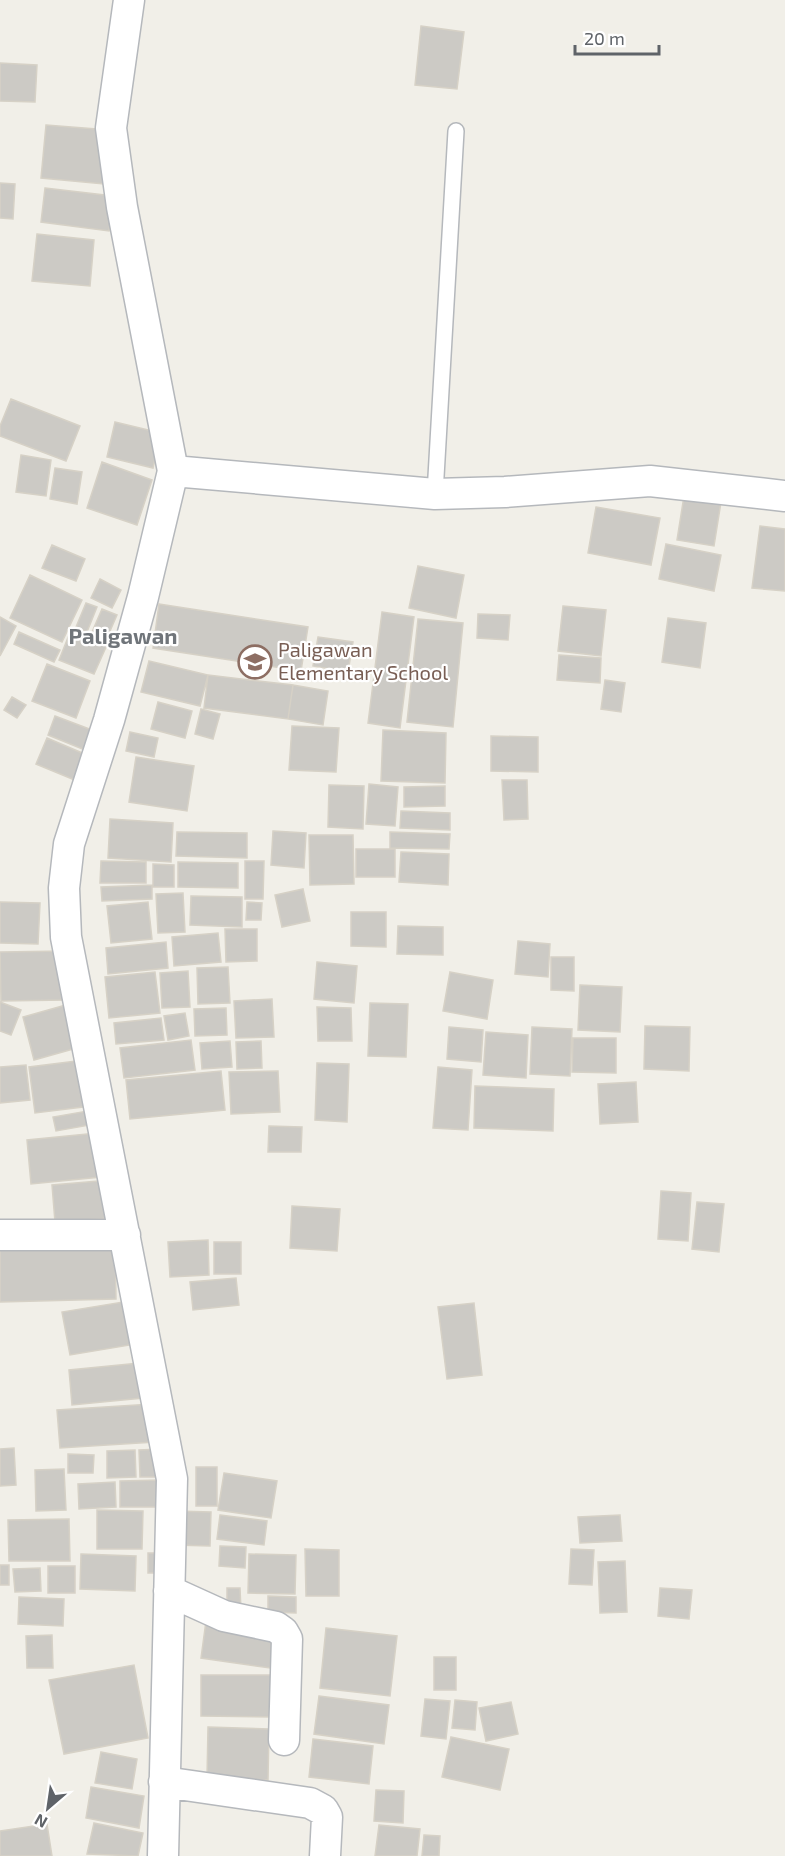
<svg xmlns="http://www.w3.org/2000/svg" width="785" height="1856" font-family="'Exo 2',sans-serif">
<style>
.building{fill:#cccac5;stroke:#d6d1c6;stroke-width:1.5}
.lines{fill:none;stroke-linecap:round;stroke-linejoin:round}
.lane-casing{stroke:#b5b8bc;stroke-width:18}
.street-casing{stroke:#b5b8bc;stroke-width:33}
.lane{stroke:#fff;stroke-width:15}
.street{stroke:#fff;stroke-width:30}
.labels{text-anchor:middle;stroke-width:4.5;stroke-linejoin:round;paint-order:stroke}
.education-label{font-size:20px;fill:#785e54;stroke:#fff;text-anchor:start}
.quarter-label{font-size:22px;font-weight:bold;fill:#70757a;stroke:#fff}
</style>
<rect width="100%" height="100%" fill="#f1efe8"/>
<path class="building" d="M421,26l43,6 -7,57 -42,-4z
M0,63l37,2 -2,37 -35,-1z
M46,125l63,5 -5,54 -63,-6z
M0,183l15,1 -2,35 -13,-1z
M45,188l68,8 -4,35 -68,-9z
M37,234l57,6 -4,46 -58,-5z
M11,399l69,27 -14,35 -66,-25v-10z
M115,422l46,11 -8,35 -46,-11z
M21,455l30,5 -5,36 -30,-4z
M102,462l50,18 -15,45 -50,-17z
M55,468l27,4 -5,32 -27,-5z
M684,496l37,6 -7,44 -37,-6z
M596,507l64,11 -9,47 -63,-12z
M760,526l25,3v62l-33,-3z
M666,544l55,11 -7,36 -55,-12z
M52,545l33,14 -9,22 -34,-13z
M418,566l46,9 -8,43 -47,-10z
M30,575l52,25 -20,42 -52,-24z
M100,579l21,11 -9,18 -21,-10z
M86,603l11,4 -10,25 -11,-5z
M159,604l149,23 -7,44 -148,-23z
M563,606l43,4 -5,46 -43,-5z
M102,609l15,6 -10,23 -15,-6z
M382,612l32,5 -14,111 -32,-5z
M478,614l32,1 -2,25 -31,-2z
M0,617l16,9 -16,30z
M668,618l38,5 -6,45 -38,-6z
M418,619l45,4 -10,104 -46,-5z
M71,630l36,15 -13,29 -35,-14z
M19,632l41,18 -6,12 -40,-18z
M318,637l35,5 -5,30 -35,-6z
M559,655l42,3 -1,25 -43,-3z
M149,661l59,14 -8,31 -59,-14z
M47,664l43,17 -14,37 -44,-17z
M208,675l85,10 -5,34 -84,-11z
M605,680l20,3 -4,29 -20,-3z
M293,685l35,6 -5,34 -35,-6z
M12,697l14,8 -9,13 -13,-8z
M158,702l34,9 -7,27 -34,-9z
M201,709l19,5 -7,25 -18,-5z
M55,716l37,14 -7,20 -37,-15z
M292,726l47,2 -3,44 -47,-2z
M383,730l63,3 -1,50 -64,-2z
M130,732l28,6 -4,19 -28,-6z
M491,736l47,1v35l-47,-1z
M47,738l40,17 -10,26 -41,-17z
M136,757l58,9 -7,45 -58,-9z
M502,780h25l1,39 -24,1z
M369,784l29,3 -3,39 -29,-2z
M329,785l35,1 -1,43 -35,-2z
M445,786v20l-41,1v-20z
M401,811l49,2v17l-50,-2z
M110,819l63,4 -2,39 -63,-4z
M273,831l33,2 -2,35 -33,-3z
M177,832l70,1v25l-71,-2z
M390,832l60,2 -1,15 -59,-1z
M309,835h44l1,49 -44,1z
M356,849h39v28h-39z
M401,852l48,2 -1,31 -49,-3z
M101,861l45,1v21h-46z
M245,861h19l-1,38h-18z
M178,862l60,1v25l-60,-1z
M153,864l21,1v22h-21z
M152,885v14l-50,2 -1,-14z
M303,889l7,32 -28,6 -7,-32z
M183,893l2,39 -27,1 -2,-39z
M191,896l51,1v30l-52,-2z
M0,902l40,1 -2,41 -38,-1z
M148,902l4,37 -41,4 -4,-37z
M247,902l15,1 -1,17h-15z
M351,912h35v35l-35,-1z
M398,926l45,1v28l-46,-1z
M225,929h32v32l-31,1z
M218,933l3,29 -47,4 -2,-29z
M518,941l32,3 -2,33 -33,-3z
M166,942l2,26 -60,6 -2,-26z
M65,951l1,49 -65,1 -1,-49z
M551,957h23v34l-23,-1z
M317,962l40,4 -3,37 -40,-4z
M228,967l2,36 -32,1 -1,-36z
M188,971l2,36 -28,1 -2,-35z
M155,972l5,41 -51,5 -4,-41z
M450,972l43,8 -6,39 -44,-8z
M580,985l42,2 -2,45 -42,-2z
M272,999l2,38 -38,1 -2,-37z
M0,1002l21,8 -10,25 -11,-4z
M73,1003l11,43 -50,14 -11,-43z
M370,1003l38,1 -2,53 -38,-1z
M317,1007l34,1 1,33h-34z
M226,1008l1,27 -32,1 -1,-27z
M185,1013l4,23 -21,4 -4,-24z
M161,1018l3,22 -48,4 -2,-21z
M645,1026l45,1 -1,44 -45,-2z
M449,1027l34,3 -2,32 -34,-3z
M532,1027l40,2 -2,47 -40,-2z
M486,1032l42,3 -2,43 -43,-3z
M573,1038h43v35l-44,-1z
M191,1040l4,30 -71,8 -4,-30z
M230,1041l2,26 -30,2 -2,-26z
M261,1041l1,27 -25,1 -1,-27z
M92,1059l7,46 -64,8 -6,-46z
M317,1063l32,1 -2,58 -32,-2z
M26,1065l4,35 -30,3v-36z
M438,1067l34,3 -4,60 -35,-2z
M221,1071l4,39 -95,9 -4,-39z
M278,1071l2,41 -49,2 -2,-42z
M636,1082l2,40 -38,2 -2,-40z
M475,1086l79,3 -1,42 -79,-3z
M99,1109l2,14 -45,8 -3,-14z
M269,1126l33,1 -1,25h-33z
M107,1132l4,44 -80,8 -4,-44z
M110,1180l3,38 -58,4 -3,-37z
M661,1191l30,2 -3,48 -30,-2z
M697,1202l27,2 -5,48 -27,-3z
M292,1206l48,3 -3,42 -47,-3z
M115,1240l1,59 -116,3v-60z
M208,1240l1,35 -39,2 -2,-35z
M214,1242h27v32h-27z
M236,1278l3,27 -46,5 -3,-28z
M129,1301l7,43 -66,11 -8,-43z
M474,1303l8,72 -35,4 -9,-72z
M139,1363l4,35 -71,7 -3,-35z
M152,1404l3,38 -95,6 -3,-38z
M14,1448l2,37 -16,1v-37z
M161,1449l1,28h-22l-1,-27z
M135,1450l1,27 -29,1v-27z
M68,1454l26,1 -1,18h-25z
M196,1467h21v39h-21z
M64,1469l2,41 -30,1 -1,-41z
M224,1473l53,8 -6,37 -53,-8z
M161,1480v27h-41v-26z
M115,1482l1,25 -37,2 -1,-25z
M97,1510l46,1 -1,38h-45z
M176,1511l35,1 -1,34 -36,-1z
M220,1515l47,6 -3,24 -47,-6z
M620,1515l2,26 -42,2 -2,-26z
M69,1519l1,42h-61l-1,-41z
M220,1546l26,1 -1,21 -26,-2z
M305,1549l34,1v46h-33z
M571,1549l23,1 -2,35 -23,-1z
M148,1553h18v20h-18z
M81,1554l55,2 -1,35 -55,-2z
M249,1554l47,1 -1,39 -47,-1z
M625,1561l2,51 -27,1 -2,-51z
M0,1565h9v20h-9z
M48,1566h27v27h-27z
M40,1568l1,23 -26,1 -2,-23z
M227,1588h13l1,23h-14z
M660,1588l32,2 -3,29 -31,-3z
M268,1596l28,1v16l-28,-1z
M19,1597l45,2 -1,27 -45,-2z
M206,1621l69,10 -5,37 -69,-10z
M326,1628l71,8 -7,60 -70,-8z
M52,1635l1,33h-26l-1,-32z
M434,1657h22v33h-22z
M134,1665l14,73 -84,16 -15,-74z
M201,1675h72v42l-72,-1z
M319,1696l70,9 -5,39 -70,-10z
M425,1699l25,2 -4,38 -25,-3z
M455,1700l22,2 -2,28 -23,-2z
M511,1702l7,32 -32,7 -7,-33z
M208,1727l61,2 -1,51 -61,-2z
M451,1737l58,12 -9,41 -58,-13z
M313,1739l60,7 -4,38 -60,-7z
M101,1752l36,7 -5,30 -37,-6z
M91,1787l53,9 -5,32 -53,-10z
M376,1790l28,1 -1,32 -29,-2z
M94,1823l49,10 -5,23 -51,-2z
M47,1824l5,32h-52v-25z
M379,1825l41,4 -3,27h-42z
M424,1835l16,1 -1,20h-17z"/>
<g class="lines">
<defs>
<path id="lane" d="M435,494l21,-363"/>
<path id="street" d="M129,0l-18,128 11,79 51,264 -30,126 -34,123 -40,124 -5,44 2,49 106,542 -9,377
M173,471l262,23 70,-2 145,-11 135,15
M0,1235h125
M169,1591l55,25 52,11 7,5 4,7 -3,101
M164,1782l146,21 13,7 4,7 -2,39"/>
</defs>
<use href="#lane" class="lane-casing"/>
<use href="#street" class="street-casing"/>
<use href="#lane" class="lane"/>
<use href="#street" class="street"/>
</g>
<defs>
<symbol id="school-ring" viewBox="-11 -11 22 22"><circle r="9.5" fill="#fff" stroke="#8d6e63" stroke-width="1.5"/><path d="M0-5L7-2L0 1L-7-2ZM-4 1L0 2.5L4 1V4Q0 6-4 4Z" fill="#8d6e63"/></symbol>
</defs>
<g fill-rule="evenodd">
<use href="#school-ring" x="236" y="643" width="38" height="38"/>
</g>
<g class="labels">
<g class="education-label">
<text x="278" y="657">Paligawan<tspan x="278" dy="23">Elementary School</tspan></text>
</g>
<g class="quarter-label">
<text x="123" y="644">Paligawan</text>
</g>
</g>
<g transform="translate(48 1808) rotate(209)" stroke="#ffffff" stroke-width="4.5" paint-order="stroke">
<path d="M0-4.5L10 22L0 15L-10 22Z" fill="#5f6368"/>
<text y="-9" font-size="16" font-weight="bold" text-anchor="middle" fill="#5f6368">N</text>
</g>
<path d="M575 45v9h84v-9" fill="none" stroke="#5f6368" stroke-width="3"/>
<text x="584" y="45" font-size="18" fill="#5f6368" stroke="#ffffff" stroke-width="4.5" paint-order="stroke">20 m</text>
</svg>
